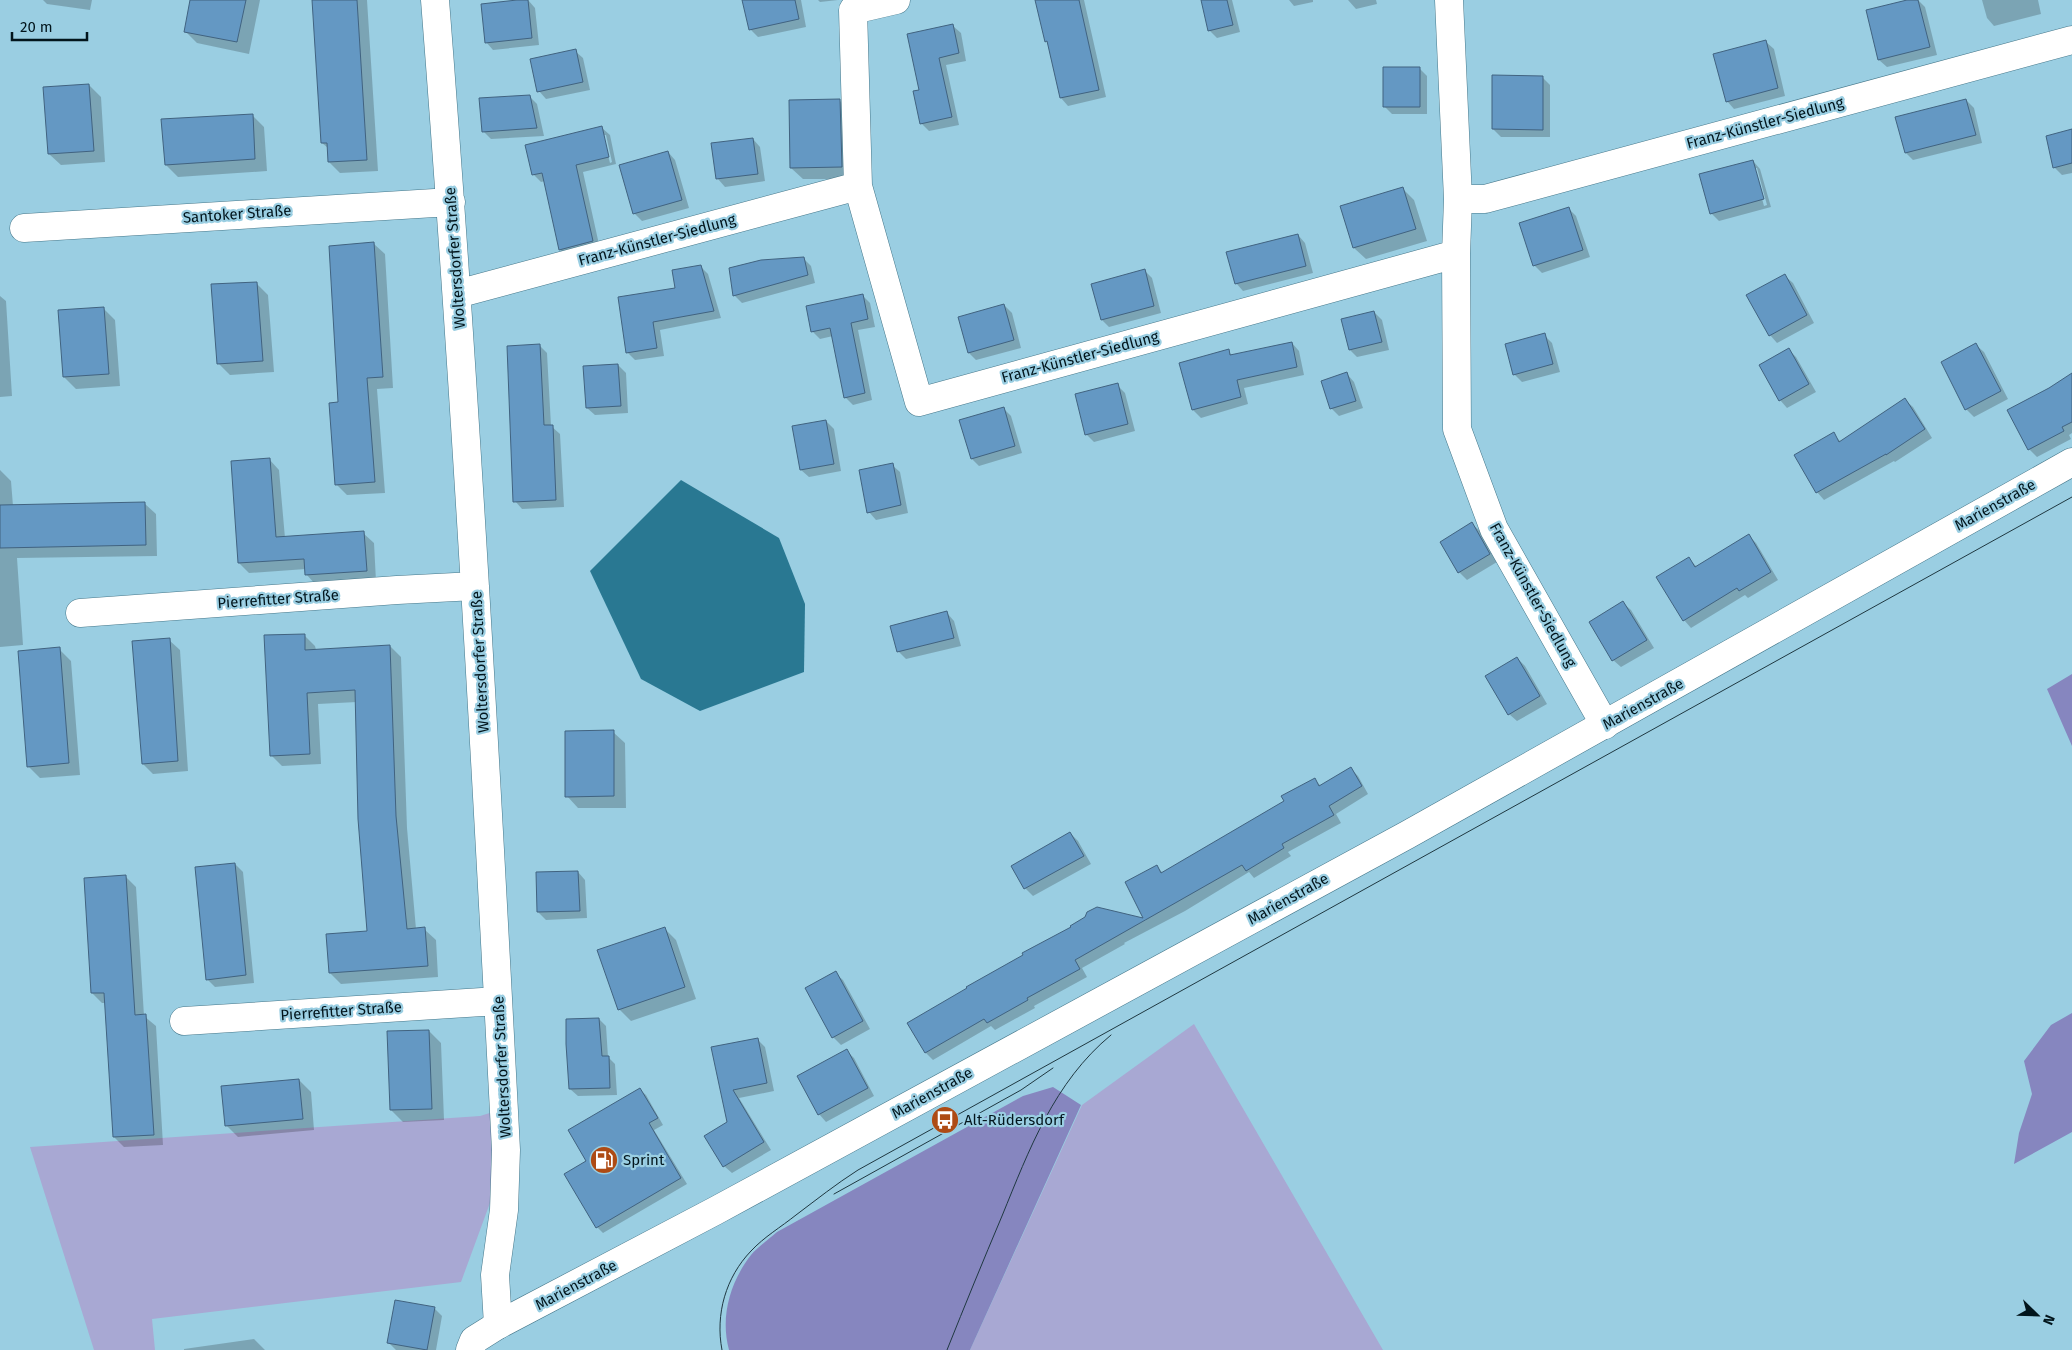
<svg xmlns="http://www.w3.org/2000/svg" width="2072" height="1350" font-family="'Fira Sans',sans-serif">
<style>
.green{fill:#a8a8d3}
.forest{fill:#8686bf}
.water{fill:#297892}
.shadow{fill:#0003;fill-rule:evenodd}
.building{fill:#6498c3;stroke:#416380}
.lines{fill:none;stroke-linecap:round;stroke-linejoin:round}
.street-casing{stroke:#45778a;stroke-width:29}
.secondary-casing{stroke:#45778a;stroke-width:29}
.street{stroke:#fff;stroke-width:28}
.secondary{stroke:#fff;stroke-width:28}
.tram{stroke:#1f3841;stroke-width:1}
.labels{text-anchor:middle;stroke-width:4.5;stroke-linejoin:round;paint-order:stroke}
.street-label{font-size:15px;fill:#02151c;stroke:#9acee2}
.poi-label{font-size:15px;fill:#02151c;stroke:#9acee2;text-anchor:start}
</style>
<rect width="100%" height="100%" fill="#9acee2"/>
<path class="green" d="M1194,1024l189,326h-413l112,-245z
M493,1112l1,80 -33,90 -309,37 3,31h-61l-64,-203 450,-31z"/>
<path class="forest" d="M2072,674v72l-25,-57z
M2072,1013v119l-58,32 5,-31 13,-39 -8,-33 27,-36z
M1053,1087l28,18 -111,245h-241c-9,-33 1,-68 22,-95 7,-8 18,-16 26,-23l246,-136z"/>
<path class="water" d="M681,480l98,58 26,66 -1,68 -104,39 -59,-32 -51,-108z"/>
<path class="shadow" d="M43,0h49l-2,10 -43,-6z
M192,0h68l-11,54 -52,-11 -12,-12z
M313,0h54l11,171 -38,2 -11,-11 -1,-14 -6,-5z
M528,0l7,8 4,37 -46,5 -7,-8z
M745,0h56l5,27 -48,10 -8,-8z
M818,0h20l-18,2z
M1037,0h47l22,97 -38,9 -7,-8z
M1202,0h30l8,32 -23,6 -8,-8z
M1289,0h24v2l-19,4z
M1348,0h28l1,4 -21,5z
M1912,0h6l7,7 12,48 -50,12 -8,-7z
M1982,0h56l3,14 -47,12 -7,-8z
M953,26l8,7 5,28 -20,4 13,60 -30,6 -8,-8 -1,-32z
M1766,42l8,7 11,47 -51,13 -7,-8z
M575,51l8,7 7,32 -44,9 -7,-8z
M1419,68l8,8v38h-35l-8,-8z
M1542,77l8,8v52h-49l-8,-8z
M89,85l12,12 4,65 -44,3 -12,-11z
M529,96l8,8 7,32 -53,3 -8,-8z
M839,100l12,12 2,67h-50l-12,-11z
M1966,100l8,8 8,35 -69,17 -7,-7z
M252,115l12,12 3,44 -89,6 -12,-12z
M602,128l8,7 6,29 -33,8 17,77 -32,8 -8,-7 -15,-69 -4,1 -8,-8zM603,135h3l6,27 -2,1z
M2072,130v43l-10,2 -7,-7z
M753,139l7,8 5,34 -40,6 -7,-8 -5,-35z
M668,152l7,8 14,48 -47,13 -8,-8z
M1753,161l7,8 11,38 -52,14 -8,-8zM1754,168h3l10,37 -3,1z
M1402,188l12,12 13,41 -61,18 -12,-11 -12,-41z
M1568,208l8,8 14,41 -48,16 -8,-8z
M1298,235l7,8 8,30 -70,18 -7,-8z
M374,244l11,10 8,134 -16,1 8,104 -38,2 -11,-11 4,-81z
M803,258l8,8 4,17 -73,20 -8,-8z
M700,266l8,8 13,44 -61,12 4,26 -29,4 -8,-8 50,-63z
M1144,270l8,8 9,35 -52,14 -7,-7z
M1785,276l8,7 21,40 -37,20 -7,-8z
M256,283l12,12 6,77 -44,3 -12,-12z
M862,295l8,8 5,24 -17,3 14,70 -19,5 -8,-8 -12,-61 -13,3 -8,-8z
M0,296l6,5 6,95 -12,1z
M1004,305l8,8 9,35 -45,12 -7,-7z
M103,308l12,12 5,66 -44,3 -12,-12 -4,-66z
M1374,312l8,8 7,30 -32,7 -7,-7z
M1544,335l8,8 8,29 -38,10 -8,-8z
M1292,343l7,8 5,24 -60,13 4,16 -47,14 -8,-8 -13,-46 48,-13 5,5z
M539,345l8,8 4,73 9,8 4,73 -42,2 -7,-8z
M1976,345l8,7 24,47 -34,18 -8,-8z
M1789,350l7,7 20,35 -29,16 -7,-8z
M618,365l8,8 2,40 -33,2 -8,-7z
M1347,374l7,8 9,26 -24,8 -8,-8z
M2072,375v58l-3,2 2,4 -34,18 -8,-8z
M1117,385l8,8 10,38 -41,11 -8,-8z
M1905,400l8,7 19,31 -37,24 -1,-1 -70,39 -7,-8 16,-58 8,8z
M1003,408l8,8 11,37 -43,13 -7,-7z
M826,421l8,8 7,42 -32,6 -8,-7z
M269,459l10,11 6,68 78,-5 11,10 2,38 -60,4 -10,-11v-5l-57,4 -10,-10z
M892,465l8,7 8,41 -32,7 -7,-8z
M0,470l11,11 2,25 131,-3 12,11 1,42 -140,2 6,87 -23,2z
M1472,524l8,7 17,31 -30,18 -8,-8 -18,-30z
M1749,536l7,7 22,37 -30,18 -3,-3 -54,33 -7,-8 5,-61 8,8z
M1623,603l8,7 23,38 -33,19 -8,-7z
M947,613l7,8 7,25 -55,13 -8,-8z
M304,635l11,11 1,4 74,-4 11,11 6,171 9,101h8l12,11 2,37 -97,7 -11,-11 38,-40 -11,-231 -39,2 3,60 -39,2 -11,-11z
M169,640l11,10 8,121 -35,3 -10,-10z
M59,649l12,12 9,114 -40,3 -12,-12z
M1517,658l8,8 22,38 -30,17 -8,-7z
M613,732l12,11 1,65h-48l-11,-12z
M1351,769l7,7 10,18 -32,20 5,9 -53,29 3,4 -37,22 -5,-6 -64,39 -61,32 1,1 -43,24 5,9 -53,29 1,2 -40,22 -4,-4 -58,34 -7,-7 -17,-30 237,-103 11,-53 6,6 123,-71 28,-23 7,7z
M1070,833l8,8 13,23 -58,32 -8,-8z
M235,864l8,8 11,111 -39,4 -8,-8z
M578,872l7,8 2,38 -41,2 -8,-8z
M125,876l11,11 8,129 12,10 7,119 -39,2 -10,-10 -8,-134h-4l-10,-10z
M664,928l12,12 20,59 -65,22 -12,-12z
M835,973l8,7 27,49 -29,16 -8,-8z
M599,1019l7,7 2,31 7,7 2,31 -39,1 -8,-7z
M429,1031l12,12 3,77 -41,2 -12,-12z
M757,1039l8,8 9,44 -35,7 32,52 -39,23 -8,-7 4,-43 -15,-75z
M847,1051l7,7 20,38 -48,26 -7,-8z
M299,1080l12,12 3,38 -76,7 -12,-12z
M639,1089l7,6 17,30 -9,5 33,54 -84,49 -6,-6 -31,-53 21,-12z
M434,1308l8,8 -6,34h-40l-7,-7z
M254,1339l11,11h-81v-1z"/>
<path class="building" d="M190,0h56l-9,42 -53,-10z
M312,0h45l10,160 -39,2 -1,-19h-6z
M517,0h11l4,38 -47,5 -4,-39z
M742,0h53l4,19 -50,11z
M1035,0h44l20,90 -39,8 -13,-57 -2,1z
M1201,0h26l6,25 -25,6z
M1907,0h11l12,47 -52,13 -12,-50z
M953,24l6,29 -20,5 13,59 -32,7 -7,-33 6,-1 -12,-56z
M1766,40l12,48 -52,14 -13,-48z
M576,49l7,33 -46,10 -7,-33z
M1383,67h37v40h-37z
M1492,75l51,1v54l-51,-1z
M89,84l5,67 -46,3 -5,-67z
M530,95l7,33 -55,4 -3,-34z
M840,99l2,68 -52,1 -1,-68z
M1966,99l10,36 -71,18 -10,-36z
M253,114l2,45 -90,6 -4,-46z
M602,126l7,31 -33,8 17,76 -34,9 -17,-77 -10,2 -7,-30z
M2072,129v34l-19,5 -7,-32z
M753,138l5,36 -42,5 -5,-36z
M668,151l14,49 -49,14 -14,-49z
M1753,160l11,39 -54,15 -11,-40z
M1403,187l13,42 -63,19 -13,-42z
M1569,207l14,43 -50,16 -14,-43z
M1298,234l8,32 -71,18 -9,-32z
M374,242l9,135 -16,1 8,104 -40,3 -6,-82 9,-1 -9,-156z
M804,257l4,18 -75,21 -4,-28 32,-8z
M701,265l13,46 -61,11 4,26 -31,5 -8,-56 57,-9 -3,-18z
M1145,269l9,37 -53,14 -10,-36z
M1785,274l22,41 -38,21 -23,-41z
M257,282l6,79 -46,3 -6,-80z
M863,294l5,25 -17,4 14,70 -21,5 -14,-70 -19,4 -5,-26z
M1004,304l10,36 -46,13 -10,-36z
M104,307l5,67 -46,3 -5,-67z
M1374,311l8,31 -33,8 -8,-31z
M1545,333l8,31 -40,11 -8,-31z
M1292,342l5,25 -60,13 4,17 -49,13 -13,-47 50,-14 1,6z
M1976,343l25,48 -36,19 -24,-48z
M540,344l4,81h9l3,75 -43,2 -6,-156z
M1789,348l20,36 -30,17 -20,-36z
M618,364l3,42 -35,2 -3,-42z
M1347,372l9,29 -26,8 -9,-28z
M2072,373v49l-10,5 2,4 -36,19 -21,-40 42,-22z
M1118,383l10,41 -43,11 -10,-41z
M1905,398l20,31 -39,26v-1l-70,39 -22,-38 40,-23 5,10z
M1004,407l11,39 -44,13 -12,-39z
M826,420l8,44 -34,6 -8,-44z
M270,458l6,79 88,-6 3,40 -62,4 -1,-16 -66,4 -7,-102z
M893,463l8,42 -34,8 -8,-43z
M145,502l1,43 -146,3v-43z
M1472,522l18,32 -32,19 -18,-31z
M1749,534l22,38 -32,19 -2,-3 -54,33 -27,-44 33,-20 6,10z
M1623,601l24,39 -35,21 -23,-39z
M947,611l7,27 -57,14 -7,-26z
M305,634v16l85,-5 6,171 11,113 18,-2 3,39 -99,7 -3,-39 41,-3 -9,-112 -3,-129 -48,3 3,61 -40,2 -6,-121z
M170,638l8,123 -36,3 -10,-123z
M60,647l9,116 -42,4 -9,-116z
M1517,657l23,39 -32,19 -23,-39z
M614,730v66l-49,1v-66z
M1351,767l11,19 -33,20 5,9 -52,29 2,4 -38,23 -4,-6 -167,95 5,9 -53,29 1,2 -41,23 -3,-4 -59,34 -18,-30 60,-35 -1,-1 57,-32 -1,-2 49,-26 -1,-1 15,-9 2,-5 10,-5 46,11 -18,-36 32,-17 4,8 123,-72 -3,-5 34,-18 4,8z
M1070,832l14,24 -60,33 -13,-23z
M235,863l11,112 -40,5 -11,-113z
M578,871l2,40 -43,1 -1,-40z
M126,875l9,140 11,-1 8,121 -41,2 -9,-144h-13l-7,-115z
M665,927l20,60 -67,23 -21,-60z
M836,971l27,50 -31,17 -27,-50z
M599,1018l3,38h7l1,32 -41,1 -3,-45v-25z
M429,1030l3,79 -42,1 -3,-79z
M758,1038l9,45 -34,7 31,52 -41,25 -19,-31 23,-14 -16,-75z
M847,1049l21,39 -50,27 -21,-39z
M299,1079l4,40 -78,7 -4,-40z
M640,1088l18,30 -9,5 32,55 -85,50 -32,-54 22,-13 -18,-31z
M395,1300l40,7 -8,43 -40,-7z"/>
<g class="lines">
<defs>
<path id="street" d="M435,0c30,383 51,766 71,1150l-2,60 -9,65 3,50
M896,0l-43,10 5,176 61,216 537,-148
M1449,0l9,199 -2,55 1,175 37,100 111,196
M1458,199h27l587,-159
M24,228l427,-26
M457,294l401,-108
M80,613l317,-23 78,-4
M184,1021l314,-20"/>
<path id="secondary" d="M470,1350l4,-10 24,-15 217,-114 692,-376 665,-373"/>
</defs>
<use href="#street" class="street-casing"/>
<use href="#secondary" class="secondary-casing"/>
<use href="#street" class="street"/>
<use href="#secondary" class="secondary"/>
<path class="tram" d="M834,1194l187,-104 32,-22
M722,1350c-7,-36 4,-73 29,-99 13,-14 30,-24 45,-36 20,-15 40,-31 62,-45l1214,-673
M947,1350c18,-45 36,-89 55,-134 27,-66 52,-134 109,-181"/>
</g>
<defs>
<symbol id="bus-disc" viewBox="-11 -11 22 22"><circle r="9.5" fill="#ae4b14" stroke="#9acee2"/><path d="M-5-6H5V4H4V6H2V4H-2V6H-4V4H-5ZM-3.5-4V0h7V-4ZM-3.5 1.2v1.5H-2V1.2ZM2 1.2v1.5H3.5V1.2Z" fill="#fff"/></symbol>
<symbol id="fuel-disc" viewBox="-11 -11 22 22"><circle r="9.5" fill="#ae4b14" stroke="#9acee2"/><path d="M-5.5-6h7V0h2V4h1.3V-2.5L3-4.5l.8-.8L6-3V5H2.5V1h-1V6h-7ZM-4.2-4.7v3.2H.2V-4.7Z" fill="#fff"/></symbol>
</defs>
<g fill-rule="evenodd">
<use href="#bus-disc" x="929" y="1104" width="32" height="32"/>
<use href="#fuel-disc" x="588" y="1144" width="32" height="32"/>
</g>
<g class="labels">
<g class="street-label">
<text transform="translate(1765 123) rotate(-15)" y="5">Franz-Künstler-Siedlung</text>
<text transform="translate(237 214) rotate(-4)" y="5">Santoker Straße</text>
<text transform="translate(657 240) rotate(-15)" y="5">Franz-Künstler-Siedlung</text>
<text transform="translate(455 258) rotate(-94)" y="5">Woltersdorfer Straße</text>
<text transform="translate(1080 357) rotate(-15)" y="5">Franz-Künstler-Siedlung</text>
<text transform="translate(1995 505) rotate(-29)" y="5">Marienstraße</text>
<text transform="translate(1533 595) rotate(61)" y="5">Franz-Künstler-Siedlung</text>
<text transform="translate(278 599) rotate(-4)" y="5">Pierrefitter Straße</text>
<text transform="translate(480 662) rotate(-93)" y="5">Woltersdorfer Straße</text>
<text transform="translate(1643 704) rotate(-29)" y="5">Marienstraße</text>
<text transform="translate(1288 899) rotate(-29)" y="5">Marienstraße</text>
<text transform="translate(341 1011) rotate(-4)" y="5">Pierrefitter Straße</text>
<text transform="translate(502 1067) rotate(-93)" y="5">Woltersdorfer Straße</text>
<text transform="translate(932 1093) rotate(-29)" y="5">Marienstraße</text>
<text transform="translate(576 1285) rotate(-28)" y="5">Marienstraße</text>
</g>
<g class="poi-label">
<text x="964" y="1125">Alt-Rüdersdorf</text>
<text x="623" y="1165">Sprint</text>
</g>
</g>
<g transform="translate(2037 1315) rotate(113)" stroke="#9acee2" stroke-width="4" paint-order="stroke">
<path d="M0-4L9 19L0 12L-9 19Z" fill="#02151c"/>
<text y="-8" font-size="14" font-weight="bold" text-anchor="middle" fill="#02151c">N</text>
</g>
<path d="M12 32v8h75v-8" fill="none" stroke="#02151c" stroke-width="2.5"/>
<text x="20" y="32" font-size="15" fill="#02151c" stroke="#9acee2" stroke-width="4" paint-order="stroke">20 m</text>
</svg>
